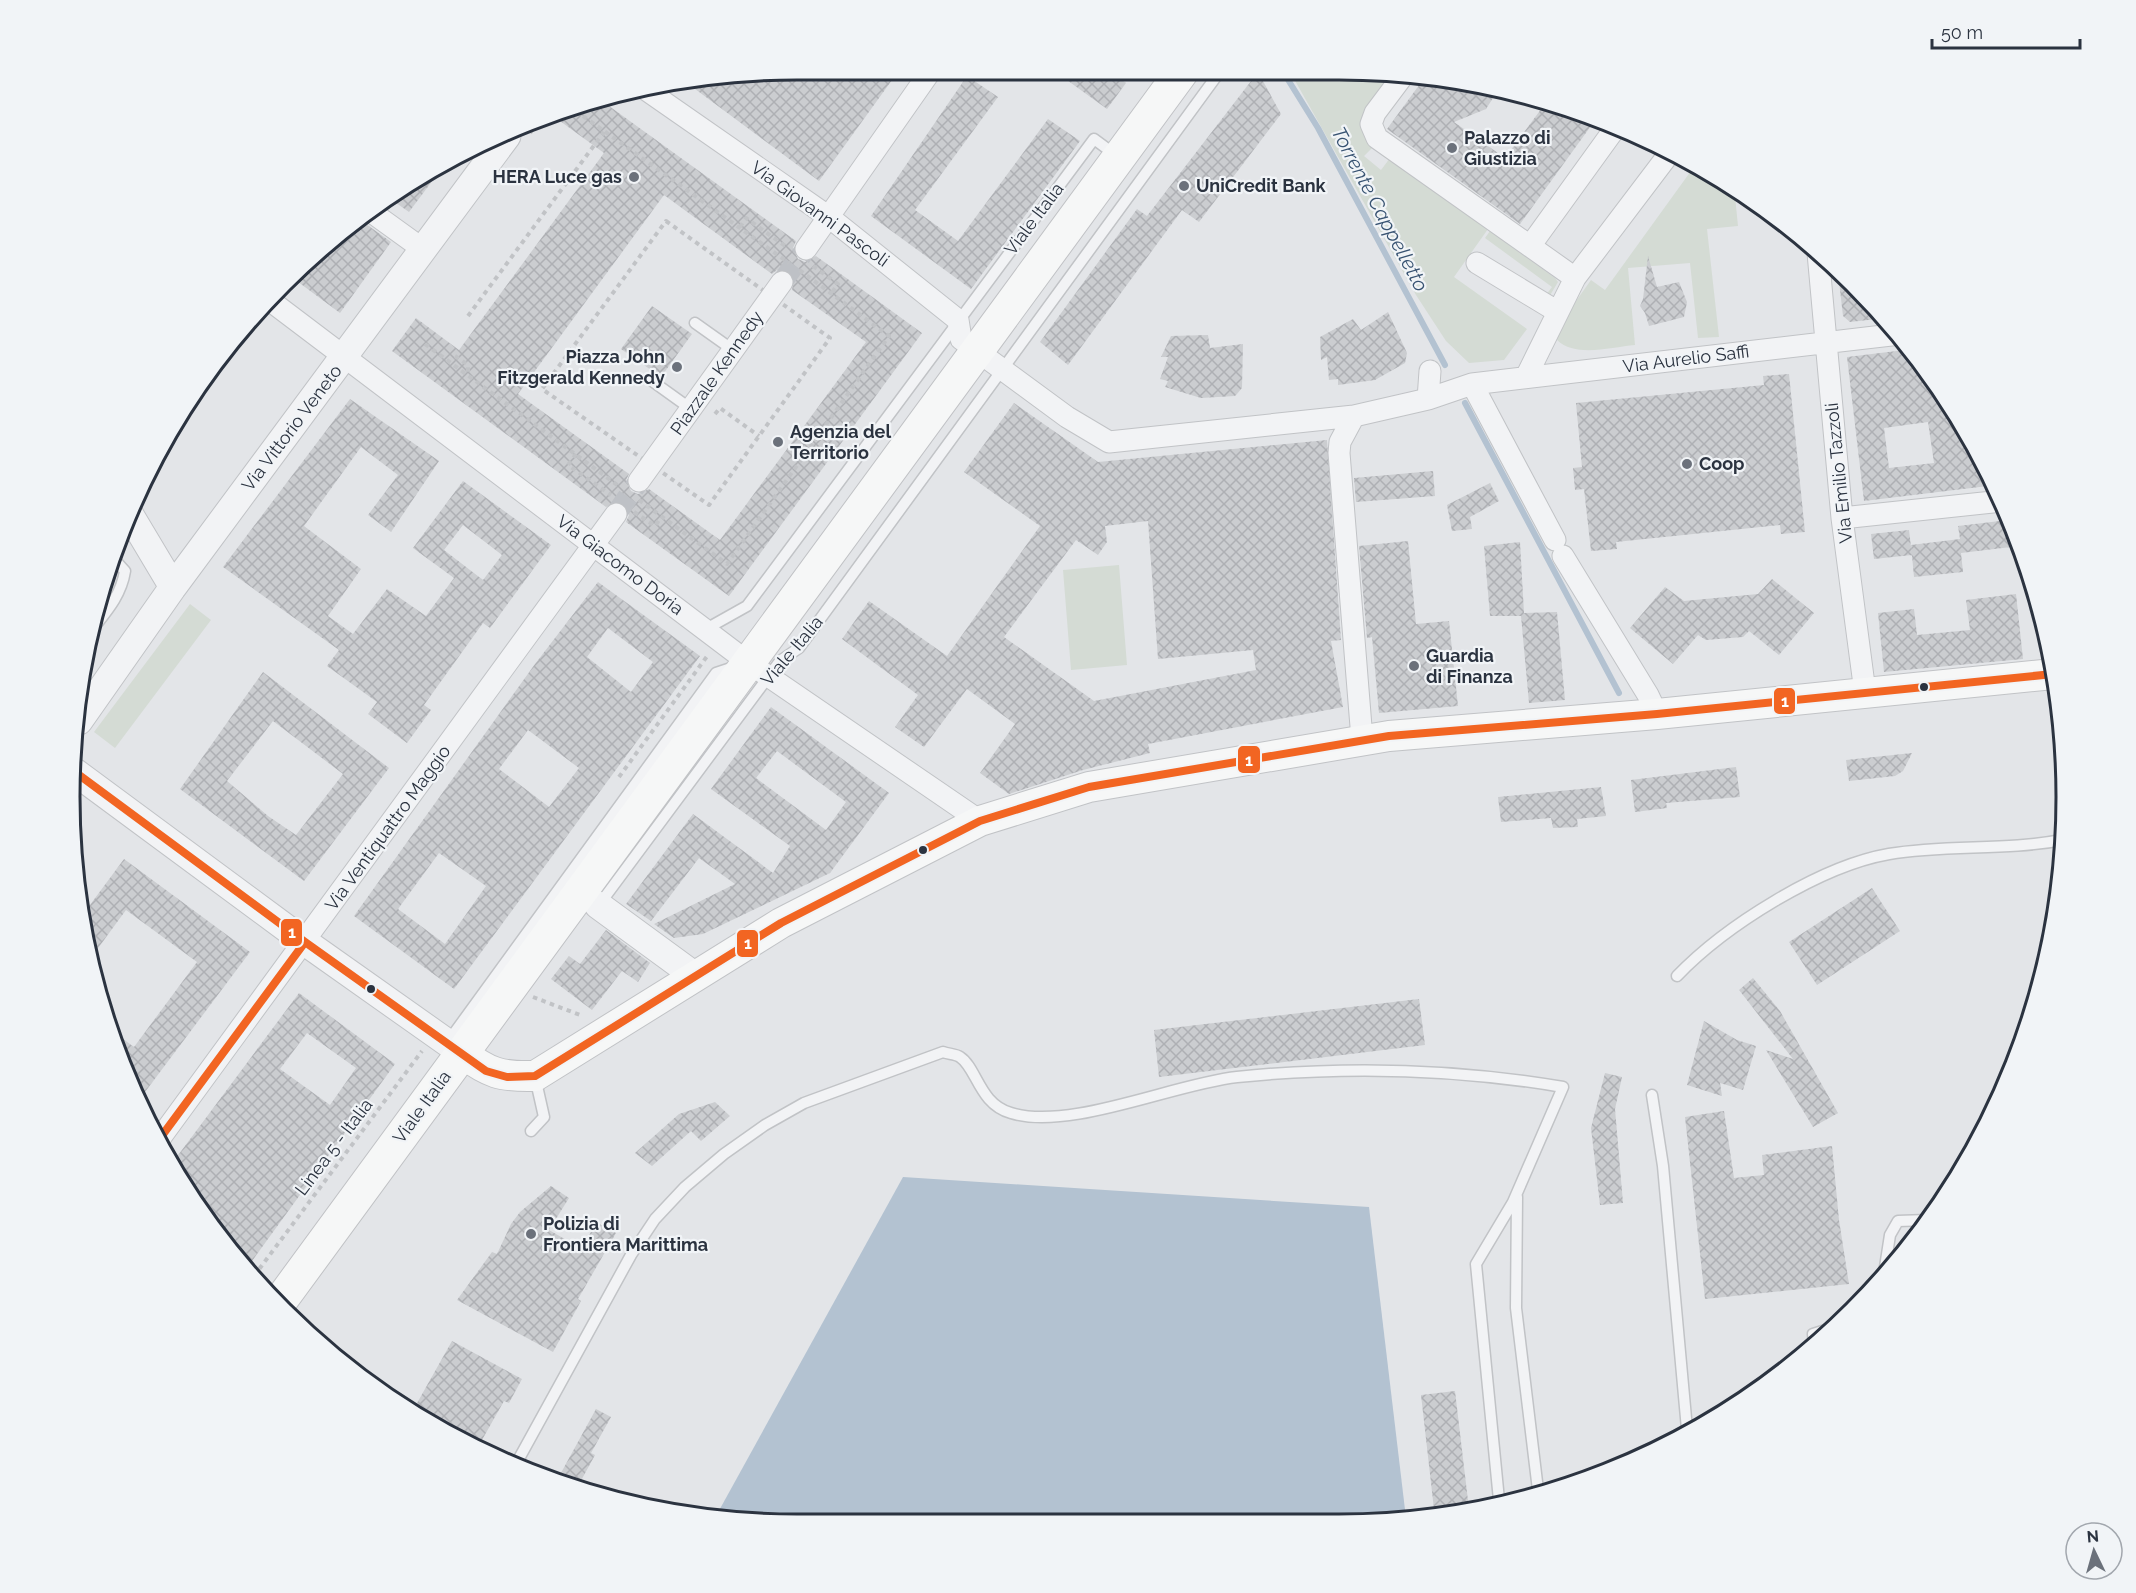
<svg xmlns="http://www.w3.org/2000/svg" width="2136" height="1593" font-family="Raleway,sans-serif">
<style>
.green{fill:#d4dbd4}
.water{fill:#b3c2d1}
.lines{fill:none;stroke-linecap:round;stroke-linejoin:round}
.stream{stroke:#b3c2d1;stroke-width:6}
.building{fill:url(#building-cross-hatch);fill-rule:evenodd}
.minor-tunnel{stroke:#bec1c6;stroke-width:21;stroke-dasharray:21 10;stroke-linecap:butt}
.service-casing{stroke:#c1c3c6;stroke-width:13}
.minor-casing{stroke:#c1c3c6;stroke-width:23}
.tertiary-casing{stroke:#c1c3c6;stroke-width:29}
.secondary-casing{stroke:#c1c3c6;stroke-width:32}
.primary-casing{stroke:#c0c2c5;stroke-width:35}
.path{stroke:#c1c3c6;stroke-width:4;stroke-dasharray:4.5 4.5;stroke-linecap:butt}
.service{stroke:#f2f3f5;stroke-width:10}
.minor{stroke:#f2f3f5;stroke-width:21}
.tertiary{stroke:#f2f3f5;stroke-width:27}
.secondary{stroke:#f6f7f7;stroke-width:30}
.primary{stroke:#f6f7f7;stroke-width:33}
.bus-1-casing{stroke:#f1f4f7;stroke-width:12}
.bus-1{stroke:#f26522;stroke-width:8}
.poi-dot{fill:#6b717b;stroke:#f1f4f7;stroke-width:2}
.bus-dot{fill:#2b3340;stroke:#f1f4f7;stroke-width:2}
.labels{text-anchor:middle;stroke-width:4.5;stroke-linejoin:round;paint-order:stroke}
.poi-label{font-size:18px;font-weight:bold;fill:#2b3340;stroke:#f1f4f7;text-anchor:start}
.street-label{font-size:18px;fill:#2b3340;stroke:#f1f4f7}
.water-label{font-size:20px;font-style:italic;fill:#385372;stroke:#f1f4f7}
.rim{fill:none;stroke:#2b3340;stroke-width:3}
.line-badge{stroke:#f1f4f7;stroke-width:2}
.badge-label{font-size:16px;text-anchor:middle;font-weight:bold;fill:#fff}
</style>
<defs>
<pattern id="building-cross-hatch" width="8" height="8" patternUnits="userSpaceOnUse" patternTransform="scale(1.5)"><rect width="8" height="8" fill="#cbcdd0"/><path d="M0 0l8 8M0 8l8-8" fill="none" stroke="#aeb0b4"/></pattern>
</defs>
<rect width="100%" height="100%" fill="#e3e5e8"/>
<path class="green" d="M1289,70l108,2 -24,75 -9,9 17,14 9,-12 98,71 -34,48 73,52 -23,31 -35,3 -23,-22 -30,-46z
M1696,164l38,22 4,40 -31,3 12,108 -21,1 -8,-75 -62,5 7,77c-24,2 -59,13 -78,-5l4,-18 30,-42 14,10z
M1490,231l65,47 3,4 -12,20 -4,-2 10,-13 -67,-49z
M1119,565l8,100 -56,5 -8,-100z
M190,604l21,16 -96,128 -21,-16z"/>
<path class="water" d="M903,1177l466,30 37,311 -657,4 -33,-6z"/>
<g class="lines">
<path class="stream" d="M1282,70l36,58 127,237
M1465,403l154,290"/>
</g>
<path class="building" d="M796,69h104l-81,112 -132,-98z
M1053,70h55l18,13 -19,26z
M1258,72l23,42 -82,108 -17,-12 -114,155 -28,-23 97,-133 10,7z
M967,76l31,21 -83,113 43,31 90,-122 32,22 -109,148 -100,-73z
M1425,77l68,11v10l-7,11 -32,13 51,36 42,-57 49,18 -76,105 -133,-95z
M598,98l198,143 -3,7 5,11 7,3 11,-6 106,77 -193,263 -103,-74 3,-7 -5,-11 -7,-3 -11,6 -214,-156 24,-33 43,32 145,-197 -44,-32 8,-11zM664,195l108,79 5,-4 12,1 5,6 -2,13 74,52 -146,198 -71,-51 -11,5 -7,-3 -5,-11 3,-6 -111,-80z
M448,160l-39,52 -20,-14 43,-31z
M359,219l32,23 -51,71 -50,-37 27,-27z
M1648,256l9,31 22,-5 8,20 -3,15 -35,9 -4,-13 -5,-7 3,-7z
M1851,279l3,3 32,36 -36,4 -7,-6 -4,-35z
M652,306l40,28 -31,43 -40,-28z
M1388,312l19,41 -2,10 -30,17 -37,5v-6l-9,1 -2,-23 -6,3 -1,-23 33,-18 8,11z
M1208,335l2,13 33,-4 -1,44 -7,8 -34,2 -36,-11 3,-6 -8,-2 8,-22h-7l10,-21z
M1913,349l83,136 -132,16 -17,-144zM1928,422l6,41 -45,5 -5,-40z
M1789,374l16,158 -24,2 -1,-9 -164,17 1,7 -26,2 -7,-62 -9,1 -2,-22 9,-1 -6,-64 188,-18 -1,-9z
M350,399l89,62 -48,71 -23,-17 30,-40 -37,-28 -57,79 57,43 -33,47 25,18 34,-45 39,27 28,-38 -41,-30 50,-67 88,64 -61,83 -7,-5 -59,82 7,5 -24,33 -39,-29 9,-12 -50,-36 12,-16 -116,-83zM463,525l39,30 -19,25 -39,-30z
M1014,403l84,59 229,-22 14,200 -10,1 12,66 -195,37 2,9 -67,17 -74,24 -29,-21 35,-49 -48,-35 -43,58 -29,-20 23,-32 -76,-56 27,-38 78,55 93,-130 -76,-54zM1148,521l10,138 95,-9 3,20 -162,31 -90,-64 72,-97 22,15 9,-13 -2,-16z
M1433,471l2,25 -79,6 -2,-24z
M1490,483l9,18 -29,16 2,12 -20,2 -5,-26z
M2008,520l3,27 -50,6 2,19 -49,5 -3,-32 49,-6 -2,-13z
M1909,530l3,25 -38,4 -3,-25z
M1408,541l8,83 33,-3 9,85 -79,7 -7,-76 -5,1 -8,-92z
M1520,542l4,71 33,-1 8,88 -36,3 -8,-87h-31l-6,-70z
M1772,579l42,34 -35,42 -30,-24 -6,6 -37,3 -8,-5 -25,29 -43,-36 35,-41 19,14 74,-7z
M598,582l102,74 -246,333 -100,-73 181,-252zM608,628l45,34 -22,30 -44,-35zM528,730l51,38 -30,39 -50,-38zM439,853l47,33 -41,58 -47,-35z
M2016,594l7,65 -139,13 -6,-59 36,-4 3,26 53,-5 -4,-30z
M263,672l126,96 -85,113 -124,-92zM273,721l70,53 -47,61 -28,-19 -41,-35z
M771,707l118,86 -59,80 -127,61 -29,4 -20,-14 81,-40 -36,-26 -48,63 -25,-17 67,-90 80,59 17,-27 -79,-57zM777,751l69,51 -20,28 -70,-52z
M1912,753l-9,18 -8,5 -46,5 -3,-21z
M1736,767l4,30 -74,6 1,5 -32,4 -4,-32z
M1601,787l5,29 -29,3 1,8 -25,1 -2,-10 -50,4 -3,-25z
M124,859l126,93 -111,148 -32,-73 27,20 63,-85 -71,-52 -33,45 -9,-42z
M1872,888l28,43 -83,54 -28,-43z
M606,930l44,33 -12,19 -16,-11 -30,39 -41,-31 18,-23 11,8z
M1753,978l27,33 58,102 -25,14 -47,-77 27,9 -54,-69z
M299,993l96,71 -148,204 -28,-29 -49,-73zM307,1033l49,35 -26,37 -50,-36z
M1419,999l6,46 -266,32 -5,-47z
M1704,1021l33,19 19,6 -13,44 -23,-7 2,13 -35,-11z
M1605,1073l17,4 -7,32 8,94 -23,2 -9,-77z
M715,1102l15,14 -29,25 -10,-10 -39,35 -17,-13 44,-39z
M1724,1111l10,67 30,-3 -2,-20 70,-9 7,74 10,64 -144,15 -20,-182z
M551,1186l18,12 -20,32 33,19 14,-27 20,11 -38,66 3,2 -28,51 -96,-52 35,-48 5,2 14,-30 9,-12z
M452,1341l70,38 -13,24 -5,-2 -26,46 -45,-20 -21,-15z
M1455,1391l14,118 -34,9 -14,-123z
M596,1409l15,8 -20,36 4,2 -18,33 -21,-6z"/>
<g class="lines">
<path class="minor-tunnel" d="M782,282l24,-33
M616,514l23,-33"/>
<defs>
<path id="service" d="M695,323l38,27
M652,381l39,28
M706,629l41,-23 347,-467 23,17
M91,631c15,-19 30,-35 34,-60l-10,-11
M599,905l181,-244 19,-13 422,-578
M1677,976c48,-50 143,-110 212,-122 58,-10 116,-3 173,-14
M447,1043l269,-370 18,-6
M1652,1095l11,71 24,263
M531,1131l13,-14 -9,-40
M1517,1197l-1,111 22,182
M1883,1280l7,-45 8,-14 29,-1
M1814,1344l-1,-10 19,-6
M516,1464l115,-209 24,-36 30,-32 39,-33 41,-29 39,-22 139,-51c5,2 13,2 17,5 17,11 19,47 51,56 59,18 162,-29 226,-36 107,-11 220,-8 326,10l-50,115 -37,62 23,236"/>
<path id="minor" d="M1405,73l-30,40 -4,11 6,14 198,140
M645,89l184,128 129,103 3,19 106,78 42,25 245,-26 74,-17 44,-15 428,-50
M370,211l54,39
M1530,246l86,-119
M806,249l126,-180
M1818,253l24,265 23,174
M1477,263l81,49
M268,299l481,364 231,158
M1526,377l49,-99 97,-128
M1472,384l83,156
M1428,399l2,-28
M1354,416l-14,26 -1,11 23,286
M639,481l143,-199
M1842,518l160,-17
M1563,556l85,139 9,19
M158,1141l458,-627"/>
<path id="tertiary" d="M130,515l43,72
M79,721l94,-134 334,-451
M75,772l230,170 157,111
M598,905l97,71"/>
<path id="secondary" d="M462,1053c27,20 38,24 73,23l246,-153 199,-102 109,-34 300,-51 268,-22 396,-40"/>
<path id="primary" d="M279,1303l904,-1233"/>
</defs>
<use href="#service" class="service-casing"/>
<use href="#minor" class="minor-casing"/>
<use href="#tertiary" class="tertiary-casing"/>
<use href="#secondary" class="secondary-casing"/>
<use href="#primary" class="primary-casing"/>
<path class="path" d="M583,116l206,147
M530,133l7,-10
M666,221l164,117 -121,167 -167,-116z
M740,227l6,-9 42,30
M813,266l25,18 -7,10
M468,316l136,-184
M425,344l195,143
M455,356l13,9v10
M715,414l5,-6 39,28
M576,454l-8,11 43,30
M639,500l88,64 162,-228 -91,-67
M634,512l21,14 6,-9
M619,777l89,-122
M533,997l47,18
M254,1276l168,-225"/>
<use href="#service" class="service"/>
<use href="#minor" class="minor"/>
<use href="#tertiary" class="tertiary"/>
<use href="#secondary" class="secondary"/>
<use href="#primary" class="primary"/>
<defs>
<path id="bus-1" d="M75,772l230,170 181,129 21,6 28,-1 246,-153 199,-102 109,-34 300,-51 268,-22 396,-40
M158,1141l147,-199"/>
</defs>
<use href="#bus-1" class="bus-1-casing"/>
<use href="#bus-1" class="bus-1"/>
</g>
<g class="poi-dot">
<circle cx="1452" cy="148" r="6"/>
<circle cx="634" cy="177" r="6"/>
<circle cx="1184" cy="186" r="6"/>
<circle cx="677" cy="367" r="6"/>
<circle cx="778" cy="442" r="6"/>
<circle cx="1687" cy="464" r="6"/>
<circle cx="1414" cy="666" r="6"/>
<circle cx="531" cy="1234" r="6"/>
</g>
<g class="bus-dot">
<circle cx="1924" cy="687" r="5"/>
<circle cx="923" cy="850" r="5"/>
<circle cx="371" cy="989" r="5"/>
</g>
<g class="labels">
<g class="poi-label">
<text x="1464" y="144">Palazzo di<tspan x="1464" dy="21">Giustizia</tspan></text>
<text x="622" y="183" text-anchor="end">HERA Luce gas</text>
<text x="1196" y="192">UniCredit Bank</text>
<text x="665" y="363" text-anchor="end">Piazza John<tspan x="665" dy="21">Fitzgerald Kennedy</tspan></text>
<text x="790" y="438">Agenzia del<tspan x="790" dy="21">Territorio</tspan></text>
<text x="1699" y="470">Coop</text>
<text x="1426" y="662">Guardia<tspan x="1426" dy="21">di Finanza</tspan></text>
<text x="543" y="1230">Polizia di<tspan x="543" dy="21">Frontiera Marittima</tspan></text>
</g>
<g class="street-label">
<text transform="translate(820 214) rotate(36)" y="6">Via Giovanni Pascoli</text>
<text transform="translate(1034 219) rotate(-53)" y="6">Viale Italia</text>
<text transform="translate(1686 359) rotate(-7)" y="6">Via Aurelio Saffi</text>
<text transform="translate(717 373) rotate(-55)" y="6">Piazzale Kennedy</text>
<text transform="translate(292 428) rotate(-53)" y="6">Via Vittorio Veneto</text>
<text transform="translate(1839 473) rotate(-96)" y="6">Via Emilio Tazzoli</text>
<text transform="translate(620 565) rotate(37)" y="6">Via Giacomo Doria</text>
<text transform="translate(792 651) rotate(-50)" y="6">Viale Italia</text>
<text transform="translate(388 828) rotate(-54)" y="6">Via Ventiquattro Maggio</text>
<text transform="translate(422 1107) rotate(-54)" y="6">Viale Italia</text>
<text transform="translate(334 1147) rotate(-53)" y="6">Linea 5 - Italia</text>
</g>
<g class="water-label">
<text transform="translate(1380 209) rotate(62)" y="7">Torrente Cappelletto</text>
</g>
</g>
<path d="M0 0H2136V1593H0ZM797 80H1339A717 717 0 0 1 2056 797V797A717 717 0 0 1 1339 1514H797A717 717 0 0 1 80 797V797A717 717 0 0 1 797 80Z" fill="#f1f4f7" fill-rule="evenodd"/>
<path class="rim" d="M797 80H1339A717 717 0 0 1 2056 797V797A717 717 0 0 1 1339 1514H797A717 717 0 0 1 80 797V797A717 717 0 0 1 797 80Z"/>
<g class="line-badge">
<rect x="1773" y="687" width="23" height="28" rx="6" fill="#f26522"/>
<rect x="1237" y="745" width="24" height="29" rx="6" fill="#f26522"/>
<rect x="280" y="918" width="23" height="29" rx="6" fill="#f26522"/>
<rect x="736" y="929" width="23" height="29" rx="6" fill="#f26522"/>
</g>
<g class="badge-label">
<text x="1785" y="707">1</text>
<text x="1249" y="766">1</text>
<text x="292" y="938">1</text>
<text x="748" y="949">1</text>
</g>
<g transform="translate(2094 1551) rotate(355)"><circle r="28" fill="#f1f4f7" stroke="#a2a7ae" stroke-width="1.5"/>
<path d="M0-4.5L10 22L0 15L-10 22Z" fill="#6b717b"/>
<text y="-9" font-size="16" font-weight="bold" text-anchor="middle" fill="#2b3340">N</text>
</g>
<path d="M1932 39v9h148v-9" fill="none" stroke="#2b3340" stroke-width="3"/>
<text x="1941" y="39" font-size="18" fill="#2b3340" stroke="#f1f4f7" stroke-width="4.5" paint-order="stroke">50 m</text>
</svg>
